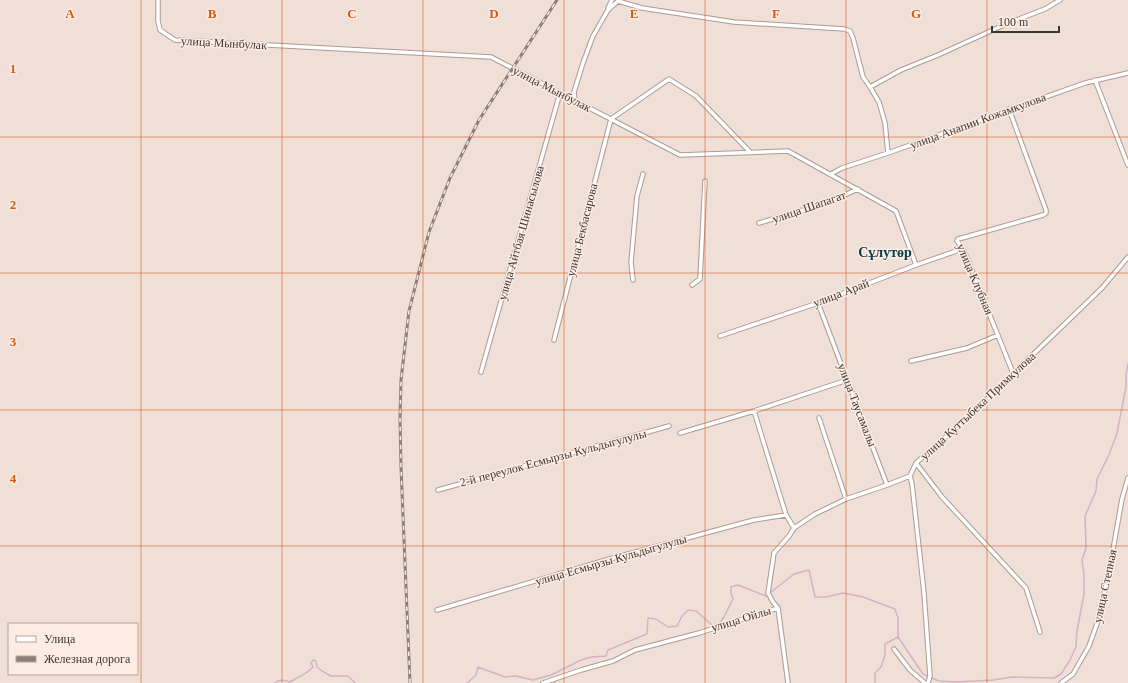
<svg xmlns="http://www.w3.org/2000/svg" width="1128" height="683" font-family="Georgia,serif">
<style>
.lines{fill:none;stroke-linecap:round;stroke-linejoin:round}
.stream{stroke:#d5b1c5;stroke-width:1.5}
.street-casing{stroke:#aa9b93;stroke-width:5.5}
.street{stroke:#fff;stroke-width:3.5}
.rail-casing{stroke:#8a7f79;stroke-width:3}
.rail{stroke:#fdece4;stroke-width:1.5;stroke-dasharray:4.5;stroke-linecap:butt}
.grid{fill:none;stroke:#d75610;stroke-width:1;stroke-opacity:0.55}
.labels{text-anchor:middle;stroke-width:3;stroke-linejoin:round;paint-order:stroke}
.street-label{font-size:12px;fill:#3d3733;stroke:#fdece4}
.quarter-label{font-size:14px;font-weight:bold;fill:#003f4a;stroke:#fdece4}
.grid-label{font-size:13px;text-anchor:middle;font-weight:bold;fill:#d75610;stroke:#fdece4;stroke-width:3;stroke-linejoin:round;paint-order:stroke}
</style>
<rect width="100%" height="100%" fill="#f0dfd6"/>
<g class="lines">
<path class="stream" d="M274,683c4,-3 11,-4 15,-1 8,-4 18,-8 24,-15l-2,-4 2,-3 3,1 1,6 5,4 9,5h17l7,7
M467,683l9,-8 2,-8 27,10 11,-1 17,4 18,-5 30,-15 10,-3 15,-1 2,-6 39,-16 1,-16 8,1 12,8 9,-1 5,-10 6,-6 8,1 16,14 8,-2 5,-8 8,-16 -2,-6v-6l7,-2 28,11 28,-22 15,-4 6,27h11l17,-4 20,4 32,12 3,9v19l25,37 16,7 17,1 37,-2 19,-3 42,1 7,-4 9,-14 6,-13 1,-16 7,-37v-20l-2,-14 4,-12 -1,-32 11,-25 1,-12 12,-24 8,-22 9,-46v-12l2,-11
M875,683v-10l6,-6 4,-12v-11l13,-7"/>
<defs>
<path id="street" d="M158,0v21l2,9 15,10 316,17 189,98 108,-4 108,60 20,54
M608,8l4,-8
M1095,80l33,85
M870,87l9,15 6,21 3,30
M575,101l-1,-9 9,-29 10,-27 15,-26 10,-9 24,7 92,14 110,7 6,2 3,7 10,39 7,10 31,-17 37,-15 68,-31 39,-15 15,-9
M1009,109l37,101v3l-3,2 -81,23 -4,1 -1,2 7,10 49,122
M831,174l11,-6 46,-15 197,-70 43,-10
M759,223l68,-20 31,-14
M633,280l-2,-18 6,-66 6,-22
M692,285l8,-6 5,-98
M818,303l69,182 23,-9
M720,336l98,-33 98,-38 46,-16
M554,340l57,-221 58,-40 27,17 54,56
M911,361l56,-13 31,-13
M481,372l79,-279
M754,411l93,-31
M819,418l27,81
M680,433l74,-22 32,104
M916,463l26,34 84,91 14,44
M438,490l231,-64
M778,608l10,75
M437,610l169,-50 148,-40 32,-5 8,13
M894,649l16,21 15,13
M543,683l38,-13 32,-9 22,-11 64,-17 79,-25 -5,-6 -5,-9 6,-40 15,-17 5,-8 21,-14 31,-15 41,-14
M928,683l2,-7 -6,-83 -12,-109 -2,-8 6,-13 48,-42 138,-133 26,-31
M1061,683l12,-9 16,-28 10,-28 12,-57 11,-62 6,-21"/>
</defs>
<use href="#street" class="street-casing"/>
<use href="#street" class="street"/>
<defs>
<path id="rail" d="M410,683l-9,-216 -1,-48 1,-39 8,-69 20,-79 21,-54 29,-58 78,-120"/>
</defs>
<use href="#rail" class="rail-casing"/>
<use href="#rail" class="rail"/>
</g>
<path class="grid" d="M141,0v683M282,0v683M423,0v683M564,0v683M705,0v683M846,0v683M987,0v683M0,137h1128M0,273h1128M0,410h1128M0,546h1128"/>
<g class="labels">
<g class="street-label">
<text transform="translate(224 43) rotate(3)" y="4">улица Мынбулак</text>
<text transform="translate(552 89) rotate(27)" y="4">улица Мынбулак</text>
<text transform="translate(978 121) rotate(-20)" y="4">улица Анапии Кожамкулова</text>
<text transform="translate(809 207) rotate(-19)" y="4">улица Шапагат</text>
<text transform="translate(582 230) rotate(-76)" y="4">улица Бекбасарова</text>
<text transform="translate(521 233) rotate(-74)" y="4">улица Айтбая Шинасылова</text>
<text transform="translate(975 279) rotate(67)" y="4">улица Клубная</text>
<text transform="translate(841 293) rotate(-21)" y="4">улица Арай</text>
<text transform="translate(857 405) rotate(69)" y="4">улица Таусамалы</text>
<text transform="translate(978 406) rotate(-43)" y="4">улица Куттыбека Примкулова</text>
<text transform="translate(553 458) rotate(-15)" y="4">2-й переулок Есмырзы Кульдыгулулы</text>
<text transform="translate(611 560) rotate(-16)" y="4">улица Есмырзы Кульдыгулулы</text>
<text transform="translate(1105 586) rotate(-78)" y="4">улица Степная</text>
<text transform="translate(741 619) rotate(-17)" y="4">улица Ойлы</text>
</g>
<g class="quarter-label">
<text x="885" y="257">Сұлутөр</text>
</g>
</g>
<g class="grid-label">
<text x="70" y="18">A</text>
<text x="212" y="18">B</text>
<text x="352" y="18">C</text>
<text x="494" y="18">D</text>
<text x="634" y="18">E</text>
<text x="776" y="18">F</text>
<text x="916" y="18">G</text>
<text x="13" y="73">1</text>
<text x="13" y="209">2</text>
<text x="13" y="346">3</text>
<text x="13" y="483">4</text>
</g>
<rect x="8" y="623" width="130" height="52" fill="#fdece4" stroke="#b0a49d"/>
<rect x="16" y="636" width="20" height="6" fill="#ffffff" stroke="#b0a49d"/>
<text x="44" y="643" font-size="12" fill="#3d3733">Улица</text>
<rect x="16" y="656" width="20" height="6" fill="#8a7f79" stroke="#b0a49d"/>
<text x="44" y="663" font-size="12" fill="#3d3733">Железная дорога</text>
<path d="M992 26v6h67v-6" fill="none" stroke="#3d3733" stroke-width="2"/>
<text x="998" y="26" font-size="12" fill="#3d3733" stroke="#fdece4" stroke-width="3" paint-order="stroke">100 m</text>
</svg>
